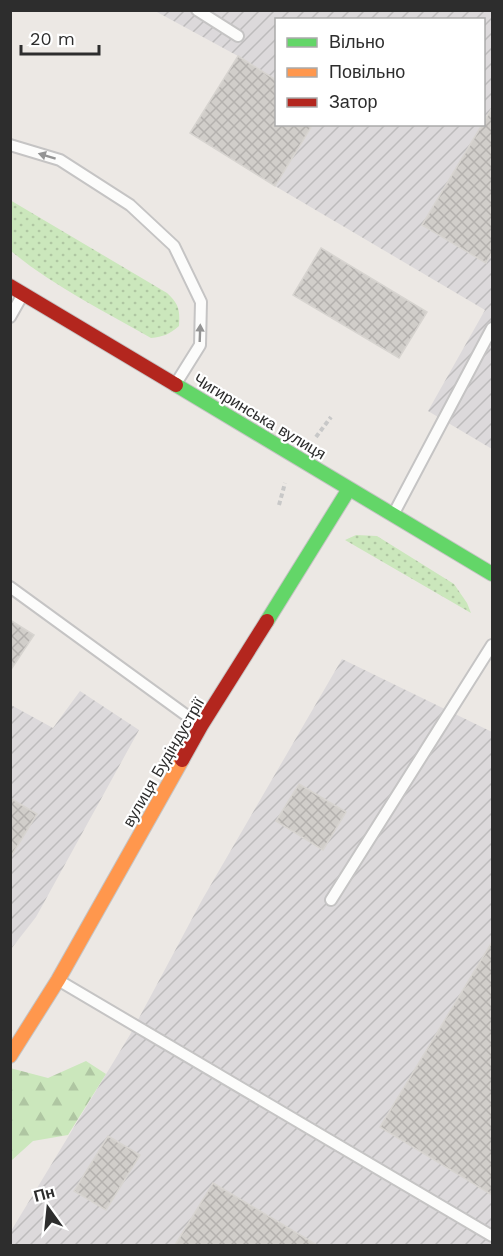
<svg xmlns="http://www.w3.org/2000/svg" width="503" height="1256" font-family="'Work Sans',sans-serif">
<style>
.industrial{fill:url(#industrial-furrows)}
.grass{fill:url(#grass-dots)}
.forest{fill:url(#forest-firs)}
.building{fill:url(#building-cross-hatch);stroke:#d7d4d0;stroke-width:1.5}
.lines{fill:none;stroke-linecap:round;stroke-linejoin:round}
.lane-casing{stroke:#c5c4c4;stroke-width:14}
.fast-casing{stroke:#c5c4c4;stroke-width:16}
.slow-casing{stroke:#c5c4c4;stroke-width:16}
.jam-casing{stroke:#c5c4c4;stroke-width:16}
.path{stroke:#c8c8c8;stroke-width:4;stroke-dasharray:4.5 3;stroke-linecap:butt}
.lane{stroke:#fcfcfb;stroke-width:10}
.fast{stroke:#63d668;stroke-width:14}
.slow{stroke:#ff974d;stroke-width:14}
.jam{stroke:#b3261e;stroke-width:14}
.oneway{fill:#949494}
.labels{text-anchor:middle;stroke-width:4.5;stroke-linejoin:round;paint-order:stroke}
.street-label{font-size:16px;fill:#2d2d2d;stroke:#fff}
</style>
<defs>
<pattern id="industrial-furrows" width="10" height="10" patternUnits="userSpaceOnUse" patternTransform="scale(1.5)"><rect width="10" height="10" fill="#dcd9db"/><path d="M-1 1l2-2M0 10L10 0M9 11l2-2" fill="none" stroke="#bdbbbc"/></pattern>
<pattern id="grass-dots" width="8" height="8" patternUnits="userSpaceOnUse" patternTransform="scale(1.5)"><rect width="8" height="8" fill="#cbe7bc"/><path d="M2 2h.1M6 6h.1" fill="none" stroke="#afc6a2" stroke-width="1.8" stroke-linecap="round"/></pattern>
<pattern id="forest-firs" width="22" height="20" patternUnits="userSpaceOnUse" patternTransform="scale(1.5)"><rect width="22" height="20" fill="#cbe7bc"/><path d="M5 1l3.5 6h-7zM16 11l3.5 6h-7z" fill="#afc6a2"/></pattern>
<pattern id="building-cross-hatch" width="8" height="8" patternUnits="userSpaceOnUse" patternTransform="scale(1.5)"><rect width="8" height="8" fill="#d1ceca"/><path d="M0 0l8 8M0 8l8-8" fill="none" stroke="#b4b1ae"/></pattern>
</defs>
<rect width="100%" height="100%" fill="#ece8e4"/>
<path class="industrial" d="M155,11h337v438l-64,-38 57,-101 -210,-124 38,-61 171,-1v-104h-208v60l-38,-24z
M342,659l150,73v513l-481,1v-15l120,-198 71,-133z
M80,691l59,39 -103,187 -25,32v-244l42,23z"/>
<path class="grass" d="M10,200l157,93c12,11 13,17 12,33 -9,8 -16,11 -28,12 -47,-27 -98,-52 -140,-87z
M356,535l21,1 77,48 13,19 4,10 -126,-73z"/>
<path class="forest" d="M86,1061l20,13 -38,61 -35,6 -21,19 -2,-1v-91l38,10z"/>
<path class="building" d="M238,56l38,24v44h37l-38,62 -85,-53z
M492,108v144l-6,11 -64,-38z
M321,248l106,64 -28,46 -106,-63z
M10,620l24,15 -24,36z
M299,784l47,28 -23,38 -47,-29z
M10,798l27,16 -27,44z
M492,942v253l-112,-68z
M108,1136l32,19 -34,55 -32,-19z
M213,1183l104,62h-142z"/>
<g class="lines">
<defs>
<path id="lane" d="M197,10l41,26
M10,145l50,15 70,45 44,41 27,56 -1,43 -25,40
M10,317l13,-23
M393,515l99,-187
M10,587l191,139
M331,900l161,-255
M58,980l434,256"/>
<path id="fast" d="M176,385l316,189
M267,621l82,-132"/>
<path id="slow" d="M10,1056l48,-76 124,-220"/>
<path id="jam" d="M10,286l166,99
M182,760l19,-34 66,-105"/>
</defs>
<use href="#lane" class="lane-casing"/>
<use href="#fast" class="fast-casing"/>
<use href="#slow" class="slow-casing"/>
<use href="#jam" class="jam-casing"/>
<path class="path" d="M316,437l15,-20
M279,505l6,-22"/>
<use href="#lane" class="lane"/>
<use href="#fast" class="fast"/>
<use href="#slow" class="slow"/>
<use href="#jam" class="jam"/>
</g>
<defs><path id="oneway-solid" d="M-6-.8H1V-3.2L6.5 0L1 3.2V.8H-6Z" transform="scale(1.5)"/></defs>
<g class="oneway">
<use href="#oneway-solid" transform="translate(47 156) rotate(-163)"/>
<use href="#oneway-solid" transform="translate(200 333) rotate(-88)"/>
</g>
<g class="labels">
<g class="street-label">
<text transform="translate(260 416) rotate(31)" y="6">Чигиринська вулиця</text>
<text transform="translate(163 762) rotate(-60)" y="6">вулиця Будіндустрії</text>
</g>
</g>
<rect width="503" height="1256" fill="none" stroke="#2d2d2d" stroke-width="24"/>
<rect x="275" y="18" width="210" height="108" fill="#ffffff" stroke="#ababab" stroke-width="1.5"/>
<rect x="287" y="38" width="30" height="9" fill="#63d668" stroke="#ababab" stroke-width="1.5"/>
<text x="329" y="48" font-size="18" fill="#2d2d2d">Вільно</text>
<rect x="287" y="68" width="30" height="9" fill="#ff974d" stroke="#ababab" stroke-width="1.5"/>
<text x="329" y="78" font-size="18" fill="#2d2d2d">Повільно</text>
<rect x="287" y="98" width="30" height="9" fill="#b3261e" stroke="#ababab" stroke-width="1.5"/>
<text x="329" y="108" font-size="18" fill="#2d2d2d">Затор</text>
<g transform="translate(48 1208) rotate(345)" stroke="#ffffff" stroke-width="4.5" paint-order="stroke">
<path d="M0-4.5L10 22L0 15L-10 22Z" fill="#2d2d2d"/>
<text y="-9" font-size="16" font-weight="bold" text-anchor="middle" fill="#2d2d2d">Пн</text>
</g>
<path d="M21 45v9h78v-9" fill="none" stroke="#2d2d2d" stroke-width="3"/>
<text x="30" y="45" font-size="18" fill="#2d2d2d" stroke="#ffffff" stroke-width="4.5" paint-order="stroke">20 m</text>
</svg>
